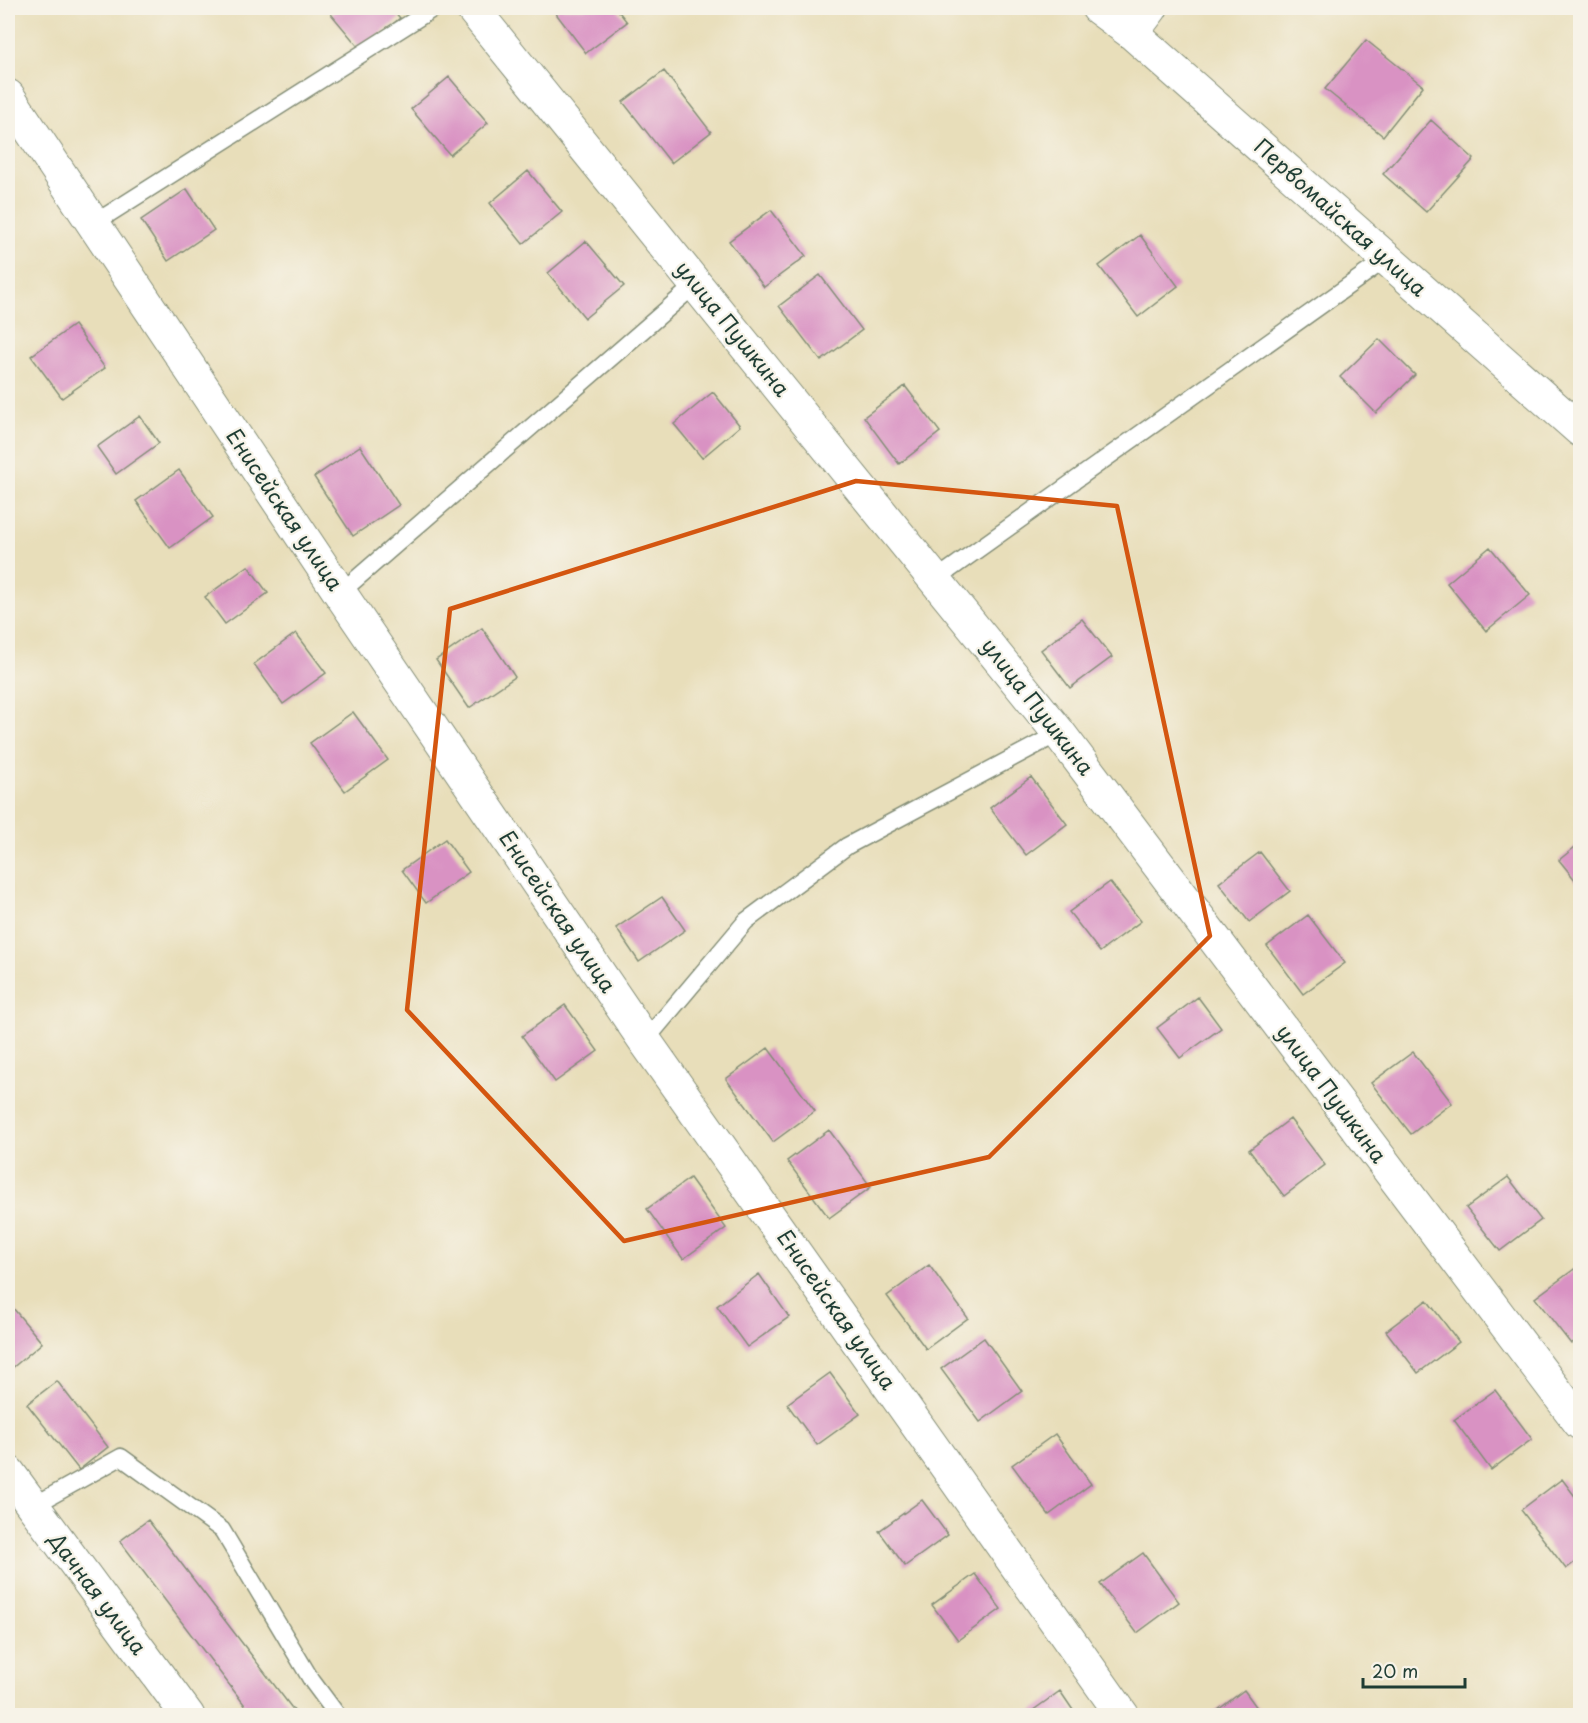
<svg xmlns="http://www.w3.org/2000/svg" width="1588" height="1723" font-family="'Playpen Sans',sans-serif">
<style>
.building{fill:#d992c3}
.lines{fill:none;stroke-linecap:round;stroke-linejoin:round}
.lane-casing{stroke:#848e77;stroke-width:19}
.street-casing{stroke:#848e77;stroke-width:35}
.lane{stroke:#fff;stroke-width:16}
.street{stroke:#fff;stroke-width:33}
.marked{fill:none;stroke:#d45610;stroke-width:4.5;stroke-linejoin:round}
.labels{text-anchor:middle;stroke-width:4.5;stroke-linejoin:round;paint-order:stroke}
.street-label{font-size:21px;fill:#1f3d34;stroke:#f7f3e8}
</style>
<rect width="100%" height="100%" fill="#f7f3e8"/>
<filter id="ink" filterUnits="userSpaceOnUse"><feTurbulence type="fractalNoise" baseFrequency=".0167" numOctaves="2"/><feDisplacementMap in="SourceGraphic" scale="12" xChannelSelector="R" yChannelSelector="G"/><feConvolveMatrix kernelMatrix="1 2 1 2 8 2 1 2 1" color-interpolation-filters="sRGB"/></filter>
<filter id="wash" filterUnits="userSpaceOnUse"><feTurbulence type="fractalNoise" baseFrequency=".008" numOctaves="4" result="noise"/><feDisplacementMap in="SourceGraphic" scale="24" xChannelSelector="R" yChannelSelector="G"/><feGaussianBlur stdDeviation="1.35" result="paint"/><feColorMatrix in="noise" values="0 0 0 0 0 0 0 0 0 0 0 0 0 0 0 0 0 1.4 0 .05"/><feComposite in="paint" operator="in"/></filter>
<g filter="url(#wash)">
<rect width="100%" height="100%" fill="#e8deba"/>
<g id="blocks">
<path class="building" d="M339,8h52l9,10 -39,32 -30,-36z
M559,8h57l11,14 -41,31 -32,-42z
M1366,40l57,46 -40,50 -58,-47z
M664,71l47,61 -40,31 -48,-61z
M449,77l39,46 -38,32 -39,-46z
M1431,120l43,39 -48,53 -43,-38z
M528,171l34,41 -39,32 -33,-41z
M187,189l27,41 -46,31 -27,-41z
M771,210l35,46 -42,31 -35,-46z
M1140,235l38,51 -40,31 -39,-51z
M586,241l38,45 -39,32 -37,-45z
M820,275l42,55 -41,31 -42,-55z
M74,325l31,43 -43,30 -31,-42z
M1379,339l36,36 -39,38 -36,-36z
M905,386l35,46 -41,32 -35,-47z
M713,392l27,34 -38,32 -28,-34z
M140,416l19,27 -43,31 -19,-27z
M360,446l39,59 -46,31 -39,-59z
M179,470l34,47 -43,31 -34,-47z
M1490,547l40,48 -44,36 -39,-48z
M248,566l20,27 -43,31 -20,-27z
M1082,619l30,38 -42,31 -29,-38z
M482,628l33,49 -46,31 -33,-48z
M296,633l30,40 -43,31 -29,-40z
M353,712l35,48 -43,31 -35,-48z
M1031,777l36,47 -41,31 -36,-47z
M445,839l24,33 -43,31 -24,-33z
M1580,843v43l-21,-26z
M1260,852l30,39 -41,31 -30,-39z
M1110,882l31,39 -41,31 -31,-40z
M662,897l23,33 -46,32 -23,-34z
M1308,915l37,48 -42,31 -36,-48z
M1198,997l23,31 -41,30 -23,-30z
M565,1005l33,46 -43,31 -33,-46z
M768,1048l47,63 -42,31 -47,-63z
M1413,1052l39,51 -41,31 -40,-51z
M1290,1119l35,46 -41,31 -35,-46z
M829,1130l42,57 -42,31 -42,-57z
M1508,1177l33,43 -41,31 -34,-43z
M690,1178l36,50 -43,31 -36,-50z
M929,1265l39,53 -42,31 -39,-53z
M1577,1267l3,5v65l-9,7 -36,-46z
M759,1274l30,43 -42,30 -30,-41z
M1427,1300l32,42 -41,31 -32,-42z
M8,1302l34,41 -31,26 -3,-4z
M984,1338l38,53 -42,31 -39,-53z
M830,1373l30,41 -43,31 -30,-41z
M57,1381l51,66 -29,23 -52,-66z
M1495,1390l37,49 -41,31 -37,-50z
M1055,1434l36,50 -42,31 -37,-50z
M1562,1479l18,24v55l-14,11 -45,-59z
M922,1500l26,35 -43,31 -26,-35z
M148,1520l150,196h-45l-133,-175z
M1143,1553l36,49 -42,31 -37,-49z
M975,1574l26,35 -43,31 -26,-35z
M1244,1690l19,26h-53z
M1060,1691l17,25h-52z"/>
</g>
</g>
<g filter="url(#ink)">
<use href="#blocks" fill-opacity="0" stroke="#848e77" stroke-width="1.5"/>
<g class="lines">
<defs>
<path id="lane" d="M93,224l341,-216
M935,580l451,-321
M340,593l356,-309
M645,1041l101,-120 101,-75 212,-113
M33,1506l88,-49 101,73 90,151 26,35"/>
<path id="street" d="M472,8l587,725 521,690
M1098,8l34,25 448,397
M1132,33l19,-25
M8,96l332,497 305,448 478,675
M8,1472l180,244"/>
</defs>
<use href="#lane" class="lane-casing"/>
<use href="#street" class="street-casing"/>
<use href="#lane" class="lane"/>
<use href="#street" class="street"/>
</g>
</g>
<path class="marked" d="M856,481l261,25 93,430 -221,221 -365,84 -217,-231 43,-401z"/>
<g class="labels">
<g class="street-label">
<text transform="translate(1340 218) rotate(42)" y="7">Первомайская улица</text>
<text transform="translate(732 329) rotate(51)" y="7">улица Пушкина</text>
<text transform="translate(284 510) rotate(56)" y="7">Енисейская улица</text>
<text transform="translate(1037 707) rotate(52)" y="7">улица Пушкина</text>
<text transform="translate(557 912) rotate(56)" y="7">Енисейская улица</text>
<text transform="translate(1331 1094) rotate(53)" y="7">улица Пушкина</text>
<text transform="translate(836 1310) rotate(55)" y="7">Енисейская улица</text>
<text transform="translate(97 1594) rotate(53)" y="7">Дачная улица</text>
</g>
</g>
<rect width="1588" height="1723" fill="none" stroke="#f7f3e8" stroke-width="30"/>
<path d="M1363 1678v9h102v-9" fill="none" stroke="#1f3d34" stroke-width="3"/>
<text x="1372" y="1678" font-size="18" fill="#1f3d34" stroke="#f7f3e8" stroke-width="4.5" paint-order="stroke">20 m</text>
</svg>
